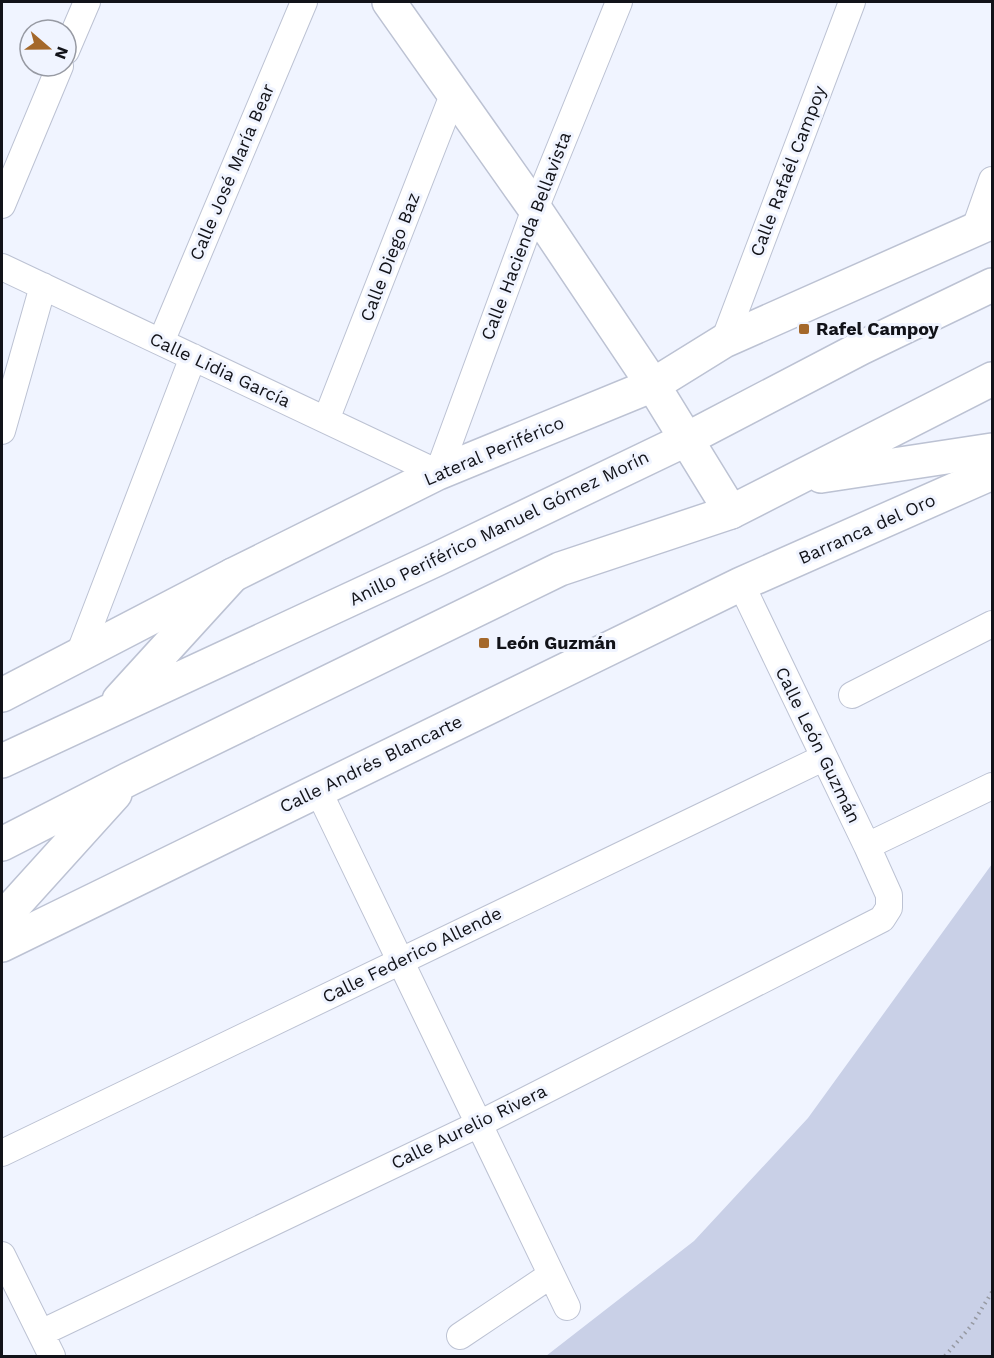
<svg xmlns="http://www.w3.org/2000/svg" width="994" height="1358" font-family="'Work Sans',sans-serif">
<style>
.green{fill:#c9d0e7}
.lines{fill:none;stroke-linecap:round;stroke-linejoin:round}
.street-casing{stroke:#bcc2d3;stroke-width:28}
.secondary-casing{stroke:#bcc2d3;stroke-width:36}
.highway-casing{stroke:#bcc2d3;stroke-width:36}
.path{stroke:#9699a2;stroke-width:4;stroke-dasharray:1.5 4.5;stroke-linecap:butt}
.street{stroke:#fff;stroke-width:26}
.secondary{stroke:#fff;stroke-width:33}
.highway{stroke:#fff;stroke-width:33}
.poi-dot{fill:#a4682b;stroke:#f0f4ff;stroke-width:2}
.labels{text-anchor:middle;stroke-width:6;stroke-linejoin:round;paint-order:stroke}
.street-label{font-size:18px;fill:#121319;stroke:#f0f4ff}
.poi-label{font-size:18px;font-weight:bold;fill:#121319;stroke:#f0f4ff;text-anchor:start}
</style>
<rect width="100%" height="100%" fill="#f0f4ff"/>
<path class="green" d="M992,864v492h-446l148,-115 114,-123z"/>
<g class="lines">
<defs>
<path id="street" d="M66,51l21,-49
M2,205l58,-139
M974,231l18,-51
M2,267l436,206 97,-264 84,-207
M724,341l128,-339
M161,342l143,-340
M326,420l127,-325
M2,431l41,-145
M78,657l115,-300
M852,695l140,-71
M318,790l249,517
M867,846l125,-60
M2,1153l821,-395
M2,1255l50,101
M41,1333l438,-209 403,-205 7,-11v-13l-22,-49 -126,-262
M460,1336l91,-61"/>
<path id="secondary" d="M389,2l146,207 118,176 78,127
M2,695l231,-120 205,-102 215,-88 71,-44 268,-119
M2,945l739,-361 251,-111"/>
<path id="highway" d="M821,476l171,-26
M119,700l114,-125
M2,761l433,-201 250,-120 176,-92 131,-63
M2,844l127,-65 431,-210 171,-57 261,-133
M2,919l113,-125"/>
</defs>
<use href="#street" class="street-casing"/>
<use href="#secondary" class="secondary-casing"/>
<use href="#highway" class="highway-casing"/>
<path class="path" d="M945,1356l26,-30 21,-34"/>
<use href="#street" class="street"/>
<use href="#secondary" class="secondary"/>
<use href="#highway" class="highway"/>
</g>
<g class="poi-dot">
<rect x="798" y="323" width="12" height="12" rx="3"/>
<rect x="478" y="637" width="12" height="12" rx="3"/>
</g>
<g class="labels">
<g class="street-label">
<text transform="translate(788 171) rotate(-69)" y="6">Calle Rafaél Campoy</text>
<text transform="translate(232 172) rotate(-67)" y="6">Calle José María Bear</text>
<text transform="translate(526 236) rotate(-69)" y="6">Calle Hacienda Bellavista</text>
<text transform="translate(390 257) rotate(-69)" y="6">Calle Diego Baz</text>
<text transform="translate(220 370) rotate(25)" y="6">Calle Lidia García</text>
<text transform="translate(494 451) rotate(-23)" y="6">Lateral Periférico</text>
<text transform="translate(499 528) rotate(-26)" y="6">Anillo Periférico Manuel Gómez Morín</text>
<text transform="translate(867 529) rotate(-24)" y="6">Barranca del Oro</text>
<text transform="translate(818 745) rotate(64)" y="6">Calle León Guzmán</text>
<text transform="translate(371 764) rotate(-26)" y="6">Calle Andrés Blancarte</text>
<text transform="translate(412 955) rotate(-26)" y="6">Calle Federico Allende</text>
<text transform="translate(469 1127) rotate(-26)" y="6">Calle Aurelio Rivera</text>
</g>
<g class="poi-label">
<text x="816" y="335">Rafel Campoy</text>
<text x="496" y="649">León Guzmán</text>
</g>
</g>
<rect width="994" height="1358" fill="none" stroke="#121319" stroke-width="6"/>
<g transform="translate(48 48) rotate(110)"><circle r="28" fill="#f0f4ff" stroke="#979aa3" stroke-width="1.5"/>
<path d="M0-4.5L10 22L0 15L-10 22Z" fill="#a4682b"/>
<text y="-9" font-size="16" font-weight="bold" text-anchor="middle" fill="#121319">N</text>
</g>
</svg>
